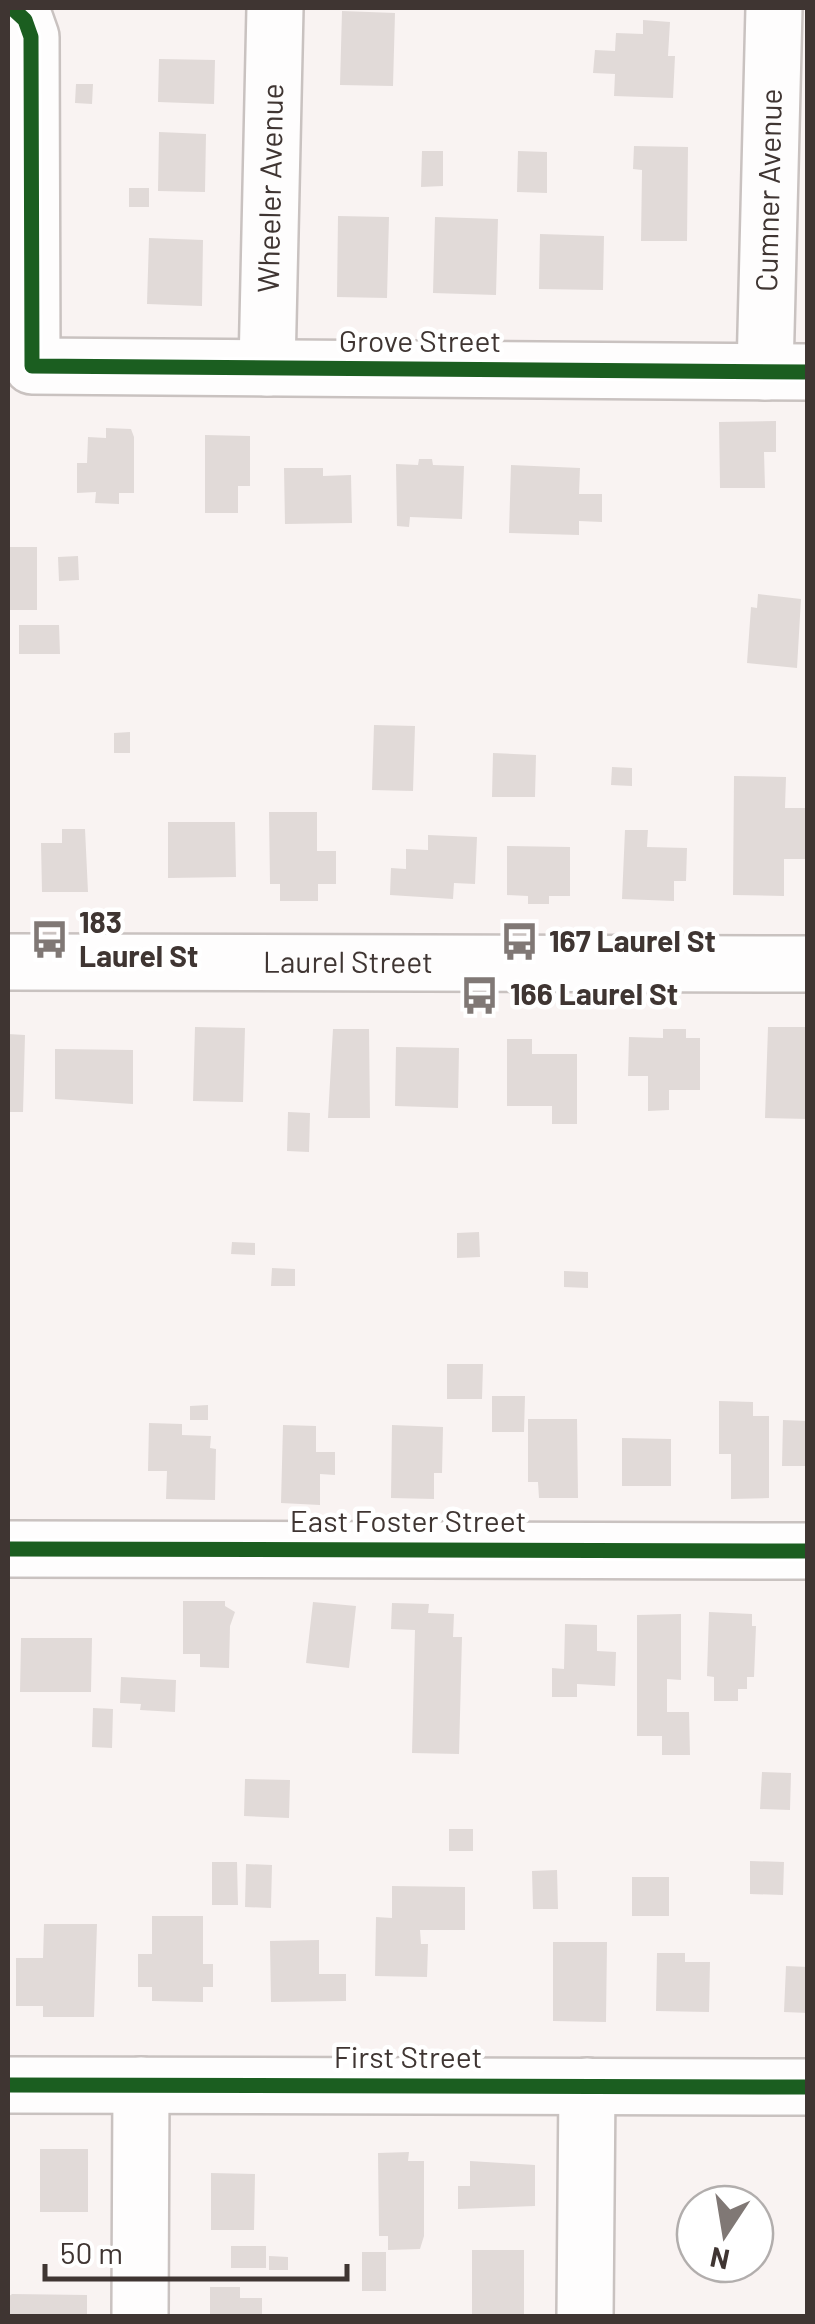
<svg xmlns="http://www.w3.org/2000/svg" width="815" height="2324" font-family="Barlow,sans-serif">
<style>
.building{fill:#e1dad8}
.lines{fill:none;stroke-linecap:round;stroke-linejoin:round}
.minor-casing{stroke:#c9c2c0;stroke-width:60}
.minor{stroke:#fefdfd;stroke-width:55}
.cycleway-casing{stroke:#fff;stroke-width:21}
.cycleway{stroke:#1b5e20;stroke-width:15}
.labels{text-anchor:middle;stroke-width:9;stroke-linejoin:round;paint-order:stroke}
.street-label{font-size:30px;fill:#3f3532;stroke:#fff}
.poi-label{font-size:30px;font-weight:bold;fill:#3f3532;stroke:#fff;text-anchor:start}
</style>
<rect width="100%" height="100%" fill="#f9f3f2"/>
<path class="building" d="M342,11l53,2 -2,73 -53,-1z
M643,20l27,2 -2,34h7l-2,42 -59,-2 1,-22 -22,-1 2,-23 20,1 1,-18 27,1z
M159,59l56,1 -1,44 -56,-2z
M76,84h17l-1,20 -17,-1z
M159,132l47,2 -1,58 -47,-1z
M634,146l54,1 -1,94h-46l1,-71 -9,-1z
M422,151h21v35l-22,1z
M518,151l29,1v41l-30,-1z
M129,188h20v19h-20z
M338,216l51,1 -2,81 -50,-1z
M435,217l63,2 -2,76 -63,-2z
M540,234l64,2 -1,54 -64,-1z
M149,238l54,2 -1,66 -55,-2z
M776,421v31h-12l1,36h-45l-1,-66z
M106,428l25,1 3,8v56h-15v11l-24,-1 1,-11 -19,1v-30h10l1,-26 18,1z
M205,435l45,1v50h-12v27h-33z
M419,459h13l1,6 31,1 -2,53 -52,-2 -1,10 -12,-1 -1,-62 22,1z
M511,465l69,3 -1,26h23v28l-23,-1v14l-70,-2z
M284,468h39v8l28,-1 1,48 -67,1z
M8,547h29v63h-29z
M78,556l1,24 -20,1 -1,-24z
M758,594l43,5 -4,69 -50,-5 4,-56 6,1z
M19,625h40l1,29h-41z
M374,725l41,1 -2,65 -41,-1z
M130,732v21h-16v-20z
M493,753l43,2 -1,42h-43z
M612,767l20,1v18l-21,-1z
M734,776l52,1 -1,31h20v51h-21v37l-51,-1z
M269,812h48v39h19v33h-18v17h-38v-17h-10z
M168,822h67l1,55 -68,1z
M62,829h23l3,63h-46l-1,-49h21z
M625,830h23l-1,17 40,1 -1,33h-12v20l-52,-2z
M428,835l49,2 -2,47 -21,-1 -1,16 -63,-4 1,-27 15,1v-20l22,1z
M507,846l63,1v49h-21v8h-21v-8l-21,-1z
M195,1027l50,1 -2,74 -50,-1z
M768,1027h40v92l-43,-1z
M333,1029h36l1,89h-42z
M663,1029h23v9h14v52h-31v20l-21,1v-35h-20l1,-39 34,1z
M8,1034l17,1 -2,77h-15z
M507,1039h25v15h45v70h-25v-18h-45z
M396,1047l63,1 -1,60 -63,-2z
M55,1049l78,1v54l-78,-5z
M288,1112l22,1 -1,39 -22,-1z
M479,1232l1,25 -23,1v-25z
M232,1242l23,1v12l-24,-1z
M272,1268l23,1v17h-24z
M564,1271l24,1v16l-24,-1z
M447,1364h36l-1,35h-35z
M492,1396h33l-1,36h-32z
M719,1401l34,1v14h16v82l-38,1v-45h-12z
M208,1405v15h-18v-14z
M528,1419h49l1,79h-39l-1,-16h-10z
M783,1420l25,1v45h-26z
M149,1423l33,1v11l29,1 -1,12 6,1 -1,51 -49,-1 1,-28h-19z
M283,1425l33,1v26h19v23l-15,-1v31l-39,-2z
M392,1425l51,2 -1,46h-8v26l-43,-1z
M622,1438l49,1v47h-49z
M183,1601h42v5l10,6 -5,14 -1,42 -29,-1v-13h-17z
M313,1602l43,4 -7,62 -43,-5z
M392,1603l37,1 -1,9 26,1 -1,23h9l-3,117 -47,-1 3,-123 -24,-1z
M709,1612l43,2v12h4l-2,51h-7v12h-9v12h-24v-24l-7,-1z
M681,1614v66l-14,-1v33h22l1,43h-28v-19h-25v-121z
M565,1624l32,1v26l19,1 -1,34 -38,-2v13h-25v-29l12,1z
M21,1638h71l-1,54h-71z
M121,1677l55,3 -1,32 -35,-2 1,-6 -21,-1z
M93,1708l20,1 -1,39 -20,-1z
M762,1772l29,1 -1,37 -30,-1z
M245,1779l45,1 -1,38 -45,-2z
M449,1829h24v22h-24z
M750,1861l34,1 -1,33 -33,-1z
M212,1862h25l1,43h-26z
M246,1864l26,1 -1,43 -26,-1z
M557,1870l1,39h-25l-1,-38z
M632,1877h37v39h-37z
M392,1886l73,1v43h-45l1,14h7l-1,33 -52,-1 1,-59 16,1z
M152,1916h51v48h10v23h-10v15l-51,-1v-14h-14v-33h14z
M44,1924h53l-3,93h-51v-11h-27v-48h27z
M319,1940v34h27v27l-75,1 -1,-61z
M553,1942h54l-1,80 -53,-1z
M657,1953h28v9h25l-1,50 -53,-1z
M786,1966l22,1v46l-24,-1z
M40,2149h48v63h-48z
M409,2152l-1,9h16v75l-4,13 -32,1v-14h-9l-1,-83z
M470,2161l65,4v41l-77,3v-23h12z
M211,2173l44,1 -1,56h-43z
M231,2246h35v22h-35z
M472,2250h52v66h-52z
M362,2252h24v39h-24z
M269,2256l19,1v13h-19z
M210,2287h30v11h22v18h-52z
M12,2294l75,1v21h-79v-19z"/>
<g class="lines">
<defs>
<g id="minor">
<path d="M12,8l13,12 6,17 1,329 776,6"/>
<path id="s1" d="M267,368l8,-360"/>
<path id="s2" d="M765,372l9,-364"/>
<path id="s3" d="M8,962l800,2"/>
<path d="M8,1549l800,2"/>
<path d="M8,2085l800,2"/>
<path d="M140,2316l1,-231"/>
<path d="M585,2316l2,-230"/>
</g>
</defs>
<use href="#minor" class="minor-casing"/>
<use href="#minor" class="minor"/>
<defs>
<path id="cycleway" d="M12,8l13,12 6,17 1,329 776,6
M8,1549l800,2
M8,2085l800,2"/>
</defs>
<use href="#cycleway" class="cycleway-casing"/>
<use href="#cycleway" class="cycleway"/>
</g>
<defs>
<symbol id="bus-bare" viewBox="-9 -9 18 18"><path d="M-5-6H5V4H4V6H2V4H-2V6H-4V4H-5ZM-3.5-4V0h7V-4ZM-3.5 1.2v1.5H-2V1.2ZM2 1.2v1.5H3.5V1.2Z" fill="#807875" stroke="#fff" stroke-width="2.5" paint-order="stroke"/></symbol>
</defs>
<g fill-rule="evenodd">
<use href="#bus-bare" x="22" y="912" width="55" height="55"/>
<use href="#bus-bare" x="492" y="914" width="55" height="55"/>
<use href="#bus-bare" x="452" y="968" width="55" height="55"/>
</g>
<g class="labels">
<g class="street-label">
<text dy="10" stroke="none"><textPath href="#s1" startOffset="180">Wheeler Avenue</textPath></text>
<text dy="10" stroke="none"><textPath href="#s2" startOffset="182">Cumner Avenue</textPath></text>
<text x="420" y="352">Grove Street</text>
<text dy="10" stroke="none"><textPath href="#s3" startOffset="340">Laurel Street</textPath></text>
<text x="408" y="1532">East Foster Street</text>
<text x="408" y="2068">First Street</text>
</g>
<g class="poi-label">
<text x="79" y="933">183<tspan x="79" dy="34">Laurel St</tspan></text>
<text x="549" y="952">167 Laurel St</text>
<text x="510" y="1005">166 Laurel St</text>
</g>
</g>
<rect width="815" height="2324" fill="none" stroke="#3f3532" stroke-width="20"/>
<g transform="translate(725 2234) rotate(192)"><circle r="48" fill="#ffffff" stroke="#b2aead" stroke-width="2.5"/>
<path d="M0-8L18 38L0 25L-18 38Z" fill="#807875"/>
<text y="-15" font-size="28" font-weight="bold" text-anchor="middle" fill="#3f3532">N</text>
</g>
<path d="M45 2264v15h302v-15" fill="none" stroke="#3f3532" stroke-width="5"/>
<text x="60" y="2264" font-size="30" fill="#3f3532" stroke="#ffffff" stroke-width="8" paint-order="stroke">50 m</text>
</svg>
